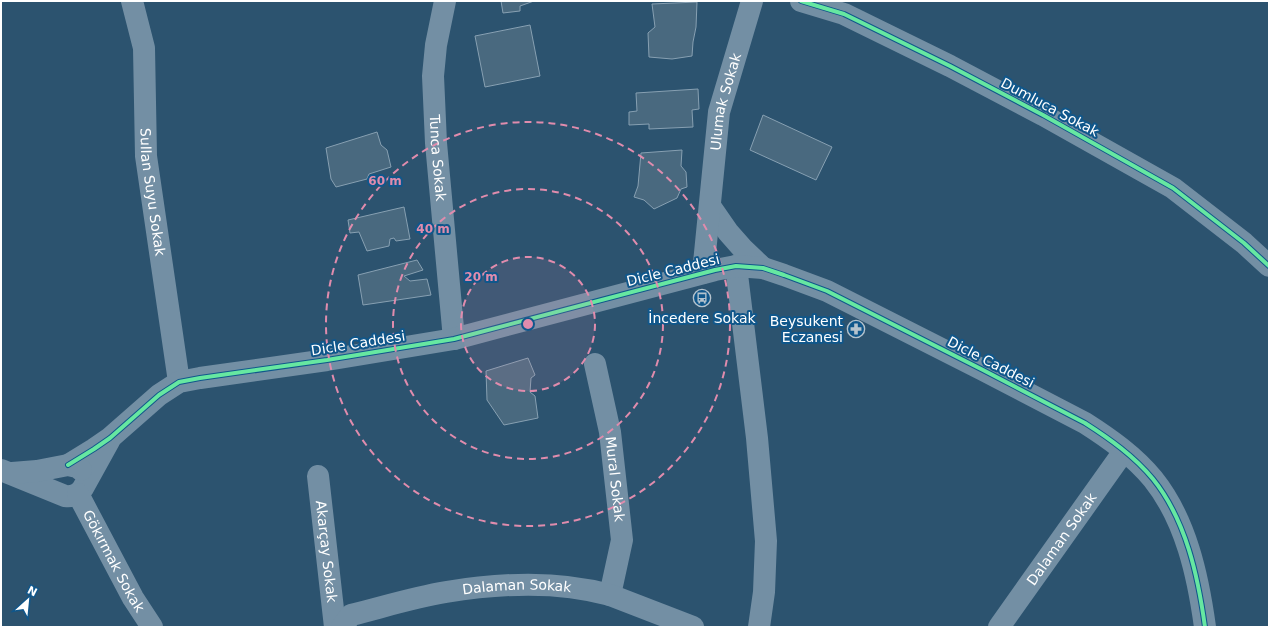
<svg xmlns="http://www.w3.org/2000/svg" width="1270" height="628" font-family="'DejaVu Sans',sans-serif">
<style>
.building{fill:#49697f;stroke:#87a0b2}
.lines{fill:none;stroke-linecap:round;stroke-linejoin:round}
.street{stroke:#738fa4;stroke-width:22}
.cycleway-casing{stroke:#10578b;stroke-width:6}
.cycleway{stroke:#66e7a1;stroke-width:4}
.ring{fill:none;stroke:#e08cad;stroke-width:2;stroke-dasharray:7 5}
.labels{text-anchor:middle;stroke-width:4;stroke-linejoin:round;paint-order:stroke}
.street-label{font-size:14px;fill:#fff;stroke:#10578b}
.poi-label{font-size:14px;fill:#fff;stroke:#10578b}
.centre{fill:#e08cad;stroke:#10578b;stroke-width:2}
.ring-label{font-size:12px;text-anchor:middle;font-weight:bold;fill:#e08cad;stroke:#10578b;stroke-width:4;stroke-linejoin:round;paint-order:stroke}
</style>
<rect width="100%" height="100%" fill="#2c536f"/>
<path class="building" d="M501,1h33l-14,5v5l-17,2z
M697,2l-1,25 -3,15 -1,14 -20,3 -23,-2 -1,-24 7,-6 -3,-23z
M530,25l10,51 -55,11 -10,-51z
M698,89l1,20 -7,1 1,17 -44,2v-5l-20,1v-13l8,-1 -1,-18z
M763,115l69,32 -16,33 -66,-30z
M377,132l4,13 6,5 4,17 -22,7 -2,5 -31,8 -5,-8 -5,-31z
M682,150l-1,16 5,6 1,15 -6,2 -4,9 -23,11 -10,-9 -10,-3 4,-11 3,-33z
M404,207l6,32 -14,2 -2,-3 -4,1 -1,7 -22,5 -8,-19 -9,1 -2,-13z
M417,260l6,10 -19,6 6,5 17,-2 4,16 -68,10 -5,-30z
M528,358l7,17 -4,3 -1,14 5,4 3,22 -34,7 -17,-25 -1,-29z"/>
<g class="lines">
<g class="street">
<path id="s1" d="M132,1l12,47 2,108 33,226"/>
<path id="s2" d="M445,1l-9,44 -3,31 3,67 18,196"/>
<path d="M801,1l43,13 106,52 93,49 130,73 71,55 25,23"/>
<path d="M710,206l18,26 15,17 20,19"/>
<path d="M736,266l21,172 9,103 -2,51 -5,35"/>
<path id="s3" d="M703,273l16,-161 33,-111"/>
<path id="s4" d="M595,364l15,68 12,108 -12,55"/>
<path d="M68,465l26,-16 16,-11 49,-43 20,-13 21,-4 127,-18 127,-21 261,-69 21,-4 27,2 21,7 43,16 156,79 102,53c25,16 49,33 68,56 33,41 45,97 52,148"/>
<path d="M1,470l64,26c8,1 14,-2 18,-8l26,-47"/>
<path d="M12,473l25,-2 31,-6 9,2 4,3"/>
<path id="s5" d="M318,476l17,151"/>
<path id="s6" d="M78,494l55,104 19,29"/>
<path id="s7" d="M342,627l9,-12c32,-8 64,-18 95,-23 54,-9 111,-12 164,3l83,32"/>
<path id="s8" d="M999,627l125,-176"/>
</g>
<defs>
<path id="cycleway" d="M801,1l43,13 106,52 93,49 130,73 71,55 25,23
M68,465l26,-16 16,-11 49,-43 20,-13 21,-4 127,-18 127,-21 261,-69 21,-4 27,2 21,7 43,16 156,79 102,53c25,16 49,33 68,56 33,41 45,97 52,148"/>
</defs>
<use href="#cycleway" class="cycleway-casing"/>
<use href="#cycleway" class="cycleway"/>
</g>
<circle cx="528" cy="324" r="67" fill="#e08cad" fill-opacity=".12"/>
<g class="ring">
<circle cx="528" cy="324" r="67"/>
<circle cx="528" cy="324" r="135"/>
<circle cx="528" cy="324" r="202"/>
</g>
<defs>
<symbol id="bus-ring" viewBox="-11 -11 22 22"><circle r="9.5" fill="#10578b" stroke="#b5c3cd" stroke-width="1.5"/><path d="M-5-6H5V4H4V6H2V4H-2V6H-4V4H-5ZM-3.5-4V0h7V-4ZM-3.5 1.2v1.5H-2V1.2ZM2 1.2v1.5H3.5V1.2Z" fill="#b5c3cd"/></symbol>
<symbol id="pharmacy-ring" viewBox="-11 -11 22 22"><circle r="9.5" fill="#10578b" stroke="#b5c3cd" stroke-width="1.5"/><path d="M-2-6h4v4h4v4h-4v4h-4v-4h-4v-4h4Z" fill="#b5c3cd"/></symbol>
</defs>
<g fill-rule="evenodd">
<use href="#bus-ring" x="692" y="288" width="20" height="20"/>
<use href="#pharmacy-ring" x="846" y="319" width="20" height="20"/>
</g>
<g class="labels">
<g class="street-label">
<text dy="5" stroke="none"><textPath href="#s3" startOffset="173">Ulumak Sokak</textPath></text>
<text transform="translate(1050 107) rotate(28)" y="5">Dumluca Sokak</text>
<text dy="5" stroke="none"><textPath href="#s2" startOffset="158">Tunca Sokak</textPath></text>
<text dy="5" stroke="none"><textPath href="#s1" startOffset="193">Sullan Suyu Sokak</textPath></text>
<text transform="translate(673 270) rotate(-14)" y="5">Dicle Caddesi</text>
<text transform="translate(358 343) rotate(-9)" y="5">Dicle Caddesi</text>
<text transform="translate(991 362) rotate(27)" y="5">Dicle Caddesi</text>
<text dy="5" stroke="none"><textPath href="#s4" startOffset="117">Mural Sokak</textPath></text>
<text dy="5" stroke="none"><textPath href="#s8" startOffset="108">Dalaman Sokak</textPath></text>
<text dy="5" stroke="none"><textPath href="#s5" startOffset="76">Akarçay Sokak</textPath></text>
<text dy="5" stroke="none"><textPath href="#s6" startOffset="76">Gökırmak Sokak</textPath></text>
<text dy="5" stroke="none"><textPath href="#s7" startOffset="184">Dalaman Sokak</textPath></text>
</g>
<g class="poi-label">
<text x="702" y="323">İncedere Sokak</text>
<text x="843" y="326" text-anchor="end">Beysukent<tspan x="843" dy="16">Eczanesi</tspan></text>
</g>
</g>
<circle cx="528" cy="324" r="6" class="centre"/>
<g class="ring-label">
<text x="385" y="185">60 m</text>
<text x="433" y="233">40 m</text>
<text x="481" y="281">20 m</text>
</g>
<rect width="1270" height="628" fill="none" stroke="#ffffff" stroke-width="4"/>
<g transform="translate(28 600) rotate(27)" stroke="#10578b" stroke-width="3" paint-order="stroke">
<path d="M0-3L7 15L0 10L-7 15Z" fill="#ffffff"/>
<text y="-6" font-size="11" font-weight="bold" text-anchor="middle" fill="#ffffff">N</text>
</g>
</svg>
